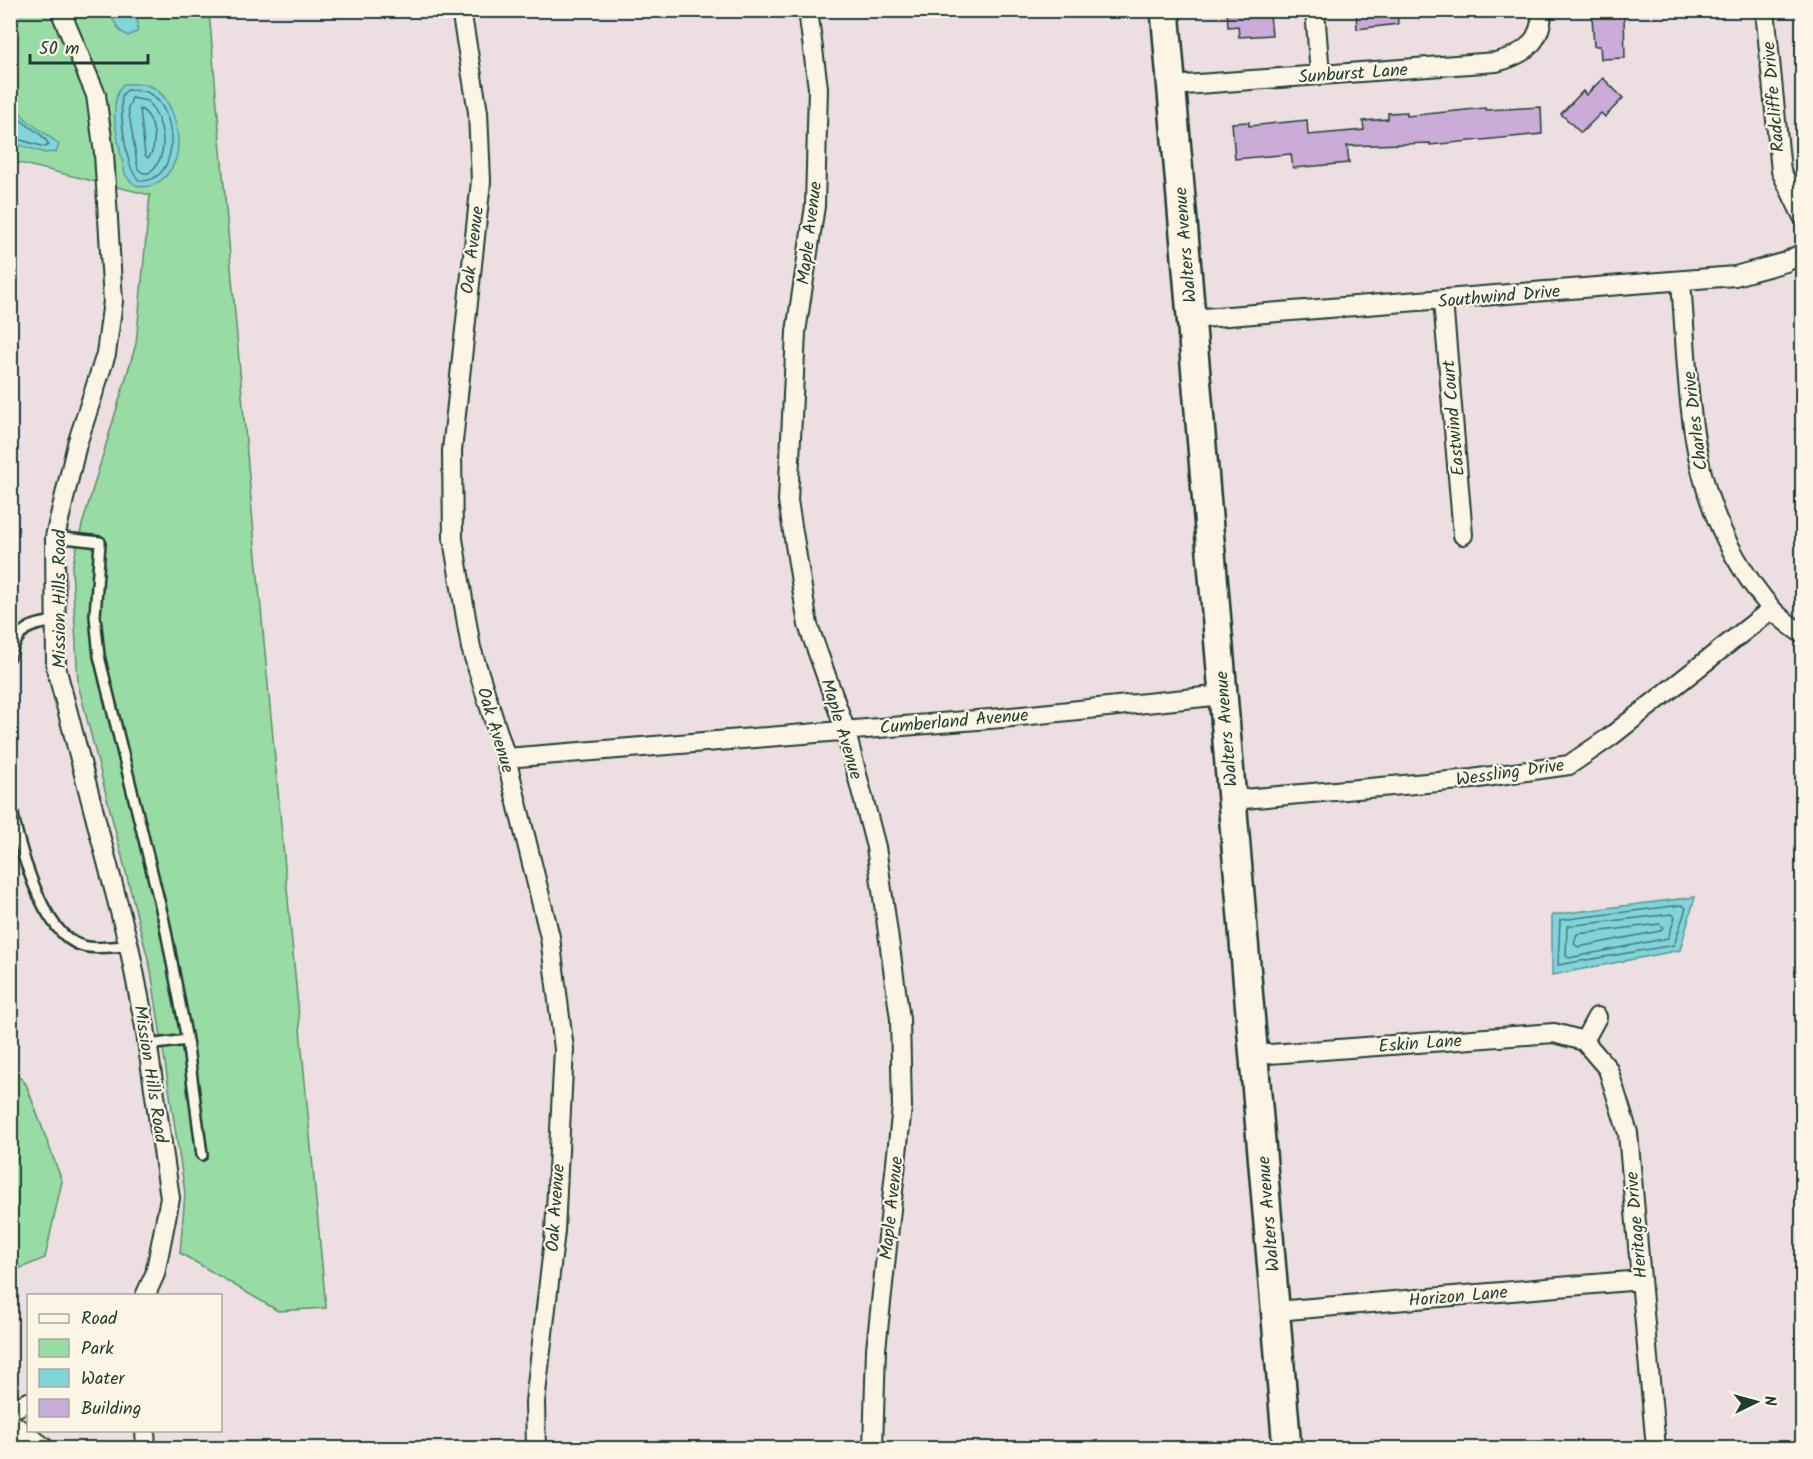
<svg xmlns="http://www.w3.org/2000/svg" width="1813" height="1459" font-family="Kalam,sans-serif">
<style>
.green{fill:#99dba5;stroke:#5c8c6c;stroke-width:1.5}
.water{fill:#82d4db;stroke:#5a9898;stroke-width:1.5}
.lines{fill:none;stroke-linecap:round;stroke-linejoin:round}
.shore{stroke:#477977;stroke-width:1.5}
.building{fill:#cbabd7;stroke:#1f3d34;stroke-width:1.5}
.service-casing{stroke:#1f3d34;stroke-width:14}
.minor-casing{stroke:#1f3d34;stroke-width:22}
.secondary-casing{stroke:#1f3d34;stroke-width:32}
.service{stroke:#fcf5e5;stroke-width:9}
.minor{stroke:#fcf5e5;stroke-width:18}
.secondary{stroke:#fcf5e5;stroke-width:27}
.labels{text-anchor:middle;stroke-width:4.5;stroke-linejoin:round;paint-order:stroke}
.street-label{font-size:18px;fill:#1f3d34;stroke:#fcf5e5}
</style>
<rect width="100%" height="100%" fill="#eddfe1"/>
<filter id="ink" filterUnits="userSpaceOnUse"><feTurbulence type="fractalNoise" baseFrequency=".0167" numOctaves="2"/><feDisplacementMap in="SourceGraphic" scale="12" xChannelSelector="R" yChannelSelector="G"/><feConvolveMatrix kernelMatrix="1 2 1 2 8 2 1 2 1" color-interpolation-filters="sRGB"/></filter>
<g filter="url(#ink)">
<path class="green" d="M11,11h198l44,512 73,785 -48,3 -98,-58 5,-60 -34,-222 -73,-287 -6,-116 10,-43 54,-181 14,-149 -139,-34z
M10,1067l16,17 36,97 -17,77 -34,14z"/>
<path class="water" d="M108,11h24l6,12 -1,9 -9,4 -8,-5z
M10,82h4c1,8 1,17 3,24 6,17 30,26 42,39l-3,7 -11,1 -34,-11z
M123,84c7,0 17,-1 24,1 25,7 36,51 29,73 -7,24 -36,42 -51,16 -4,-25 -20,-69 -2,-90z
M1695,897l-15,53 -128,25v-60z"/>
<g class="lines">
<path class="shore" d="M127,90c8,1 17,-1 23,4 28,16 31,87 -9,87 -16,-7 -21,-69 -19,-86z
M132,98l16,3c15,20 24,53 1,72h-6l-5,-4 -10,-61z
M10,102c4,23 30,25 39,43l-4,2 -35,-10
M140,109c15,6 19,38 8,49l-3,-3z
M1682,905l4,3 -12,37 -116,20 2,-45z
M1672,914l3,3 -7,21 -99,20 -3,-2 1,-30z
M1660,924l3,3 -3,4 -82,16 -4,-3 3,-10z"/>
</g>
<path class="building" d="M1227,10h25l1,6 17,-1 2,20 -33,2 -1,-11 -10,1z
M1356,10h41l1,14 -41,5z
M1624,15l1,43 -24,1 -1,-13h-6l-2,-30z
M1603,78l20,20 -18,19 -4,-4 -20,20 -20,-19 22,-23 3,4z
M1541,107l1,27 -112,11v-2l-83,3 2,17 -56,5 -2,-14 -56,5 -3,-36 17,-1v4l58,-6 1,15 56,-5 -1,-9 25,-2v-6l19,-1v4l78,-8 1,2z"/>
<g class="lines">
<defs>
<path id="service" d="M55,537l45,5 -5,74 4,40 65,265 23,119
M10,656c9,-28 18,-31 46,-35
M10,798c6,38 30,137 73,148 13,4 33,0 46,0
M148,1045l39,-5 15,115"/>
<path id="minor" d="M60,10l36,85 8,58 9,148 -7,53 -29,90 -22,93 1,130 73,279 16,81 25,171 -15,76 -10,22
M461,10l17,102 3,69 -29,270 1,88 18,109 35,110 44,179 14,112 -9,182 -20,171 1,46
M808,10l10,78 -3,118 -19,126 -8,169 20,124 37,104 31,118 24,172 2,88 -26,242 -3,99
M1315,10l5,65
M1765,10l16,161 21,44
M1171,86l325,-24c28,-7 46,-20 46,-52
M1681,282c10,124 4,224 90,326 8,10 21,18 31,26
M1443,301l20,234
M1191,319l544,-43 51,-14 16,-9
M506,758l496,-40 221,-23
M1232,800l240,-21 97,-14 41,-28 162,-128
M1597,1017l-13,24 24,28 20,64 28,315
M1255,1055l299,-22 30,8
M1276,1311l365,-31
M10,1410l18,-8
M10,1422l35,26
M145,1430l1,18"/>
<path id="secondary" d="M1165,10l122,1438"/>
</defs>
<use href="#service" class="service-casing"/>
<use href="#minor" class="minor-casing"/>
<use href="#secondary" class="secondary-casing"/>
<use href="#service" class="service"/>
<use href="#minor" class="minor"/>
<use href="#secondary" class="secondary"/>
</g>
</g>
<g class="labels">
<g class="street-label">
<text transform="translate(1353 73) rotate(-4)" y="6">Sunburst Lane</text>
<text transform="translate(1773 97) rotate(-95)" y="6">Radcliffe Drive</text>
<text transform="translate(809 233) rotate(-83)" y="6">Maple Avenue</text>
<text transform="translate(1185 245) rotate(-95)" y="6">Walters Avenue</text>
<text transform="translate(472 250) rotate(-83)" y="6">Oak Avenue</text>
<text transform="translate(1499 296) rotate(-5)" y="6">Southwind Drive</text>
<text transform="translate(1453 418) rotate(-95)" y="6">Eastwind Court</text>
<text transform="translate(1695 421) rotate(-97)" y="6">Charles Drive</text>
<text transform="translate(59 599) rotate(-90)" y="6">Mission Hills Road</text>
<text transform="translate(954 721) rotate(-5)" y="6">Cumberland Avenue</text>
<text transform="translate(842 729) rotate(73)" y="6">Maple Avenue</text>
<text transform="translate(1226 729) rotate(-95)" y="6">Walters Avenue</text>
<text transform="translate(496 730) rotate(73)" y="6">Oak Avenue</text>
<text transform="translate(1510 772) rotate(-8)" y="6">Wessling Drive</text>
<text transform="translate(1420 1043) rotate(-4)" y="6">Eskin Lane</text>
<text transform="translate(151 1074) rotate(81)" y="6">Mission Hills Road</text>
<text transform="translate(555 1208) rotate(-86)" y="6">Oak Avenue</text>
<text transform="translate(891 1208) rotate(-84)" y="6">Maple Avenue</text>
<text transform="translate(1268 1214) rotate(-95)" y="6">Walters Avenue</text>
<text transform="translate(1636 1225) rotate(-95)" y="6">Heritage Drive</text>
<text transform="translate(1458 1296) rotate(-5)" y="6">Horizon Lane</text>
</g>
</g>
<rect width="1813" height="1459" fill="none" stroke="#fcf5e5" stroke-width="36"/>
<rect x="18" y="18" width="1777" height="1423" fill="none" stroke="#1f3d34" stroke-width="2" filter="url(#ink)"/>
<rect x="27" y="1294" width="195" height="138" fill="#fcf5e5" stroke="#a4ab9e" stroke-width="1.5"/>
<rect x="39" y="1314" width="30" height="9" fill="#fcf5e5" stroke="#a4ab9e" stroke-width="1.5"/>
<text x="81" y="1324" font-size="18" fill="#1f3d34">Road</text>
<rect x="39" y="1339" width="30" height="18" fill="#99dba5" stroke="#a4ab9e" stroke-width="1.5"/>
<text x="81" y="1354" font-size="18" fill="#1f3d34">Park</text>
<rect x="39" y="1369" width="30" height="18" fill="#82d4db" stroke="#a4ab9e" stroke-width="1.5"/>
<text x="81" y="1384" font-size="18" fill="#1f3d34">Water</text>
<rect x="39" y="1399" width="30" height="18" fill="#cbabd7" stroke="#a4ab9e" stroke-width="1.5"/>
<text x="81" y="1414" font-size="18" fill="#1f3d34">Building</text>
<g transform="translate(1756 1402) rotate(85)" stroke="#fcf5e5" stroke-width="4.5" paint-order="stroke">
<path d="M0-4.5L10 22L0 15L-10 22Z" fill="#1f3d34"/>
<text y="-9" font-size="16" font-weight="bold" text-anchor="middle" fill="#1f3d34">N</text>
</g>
<path d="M30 54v9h118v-9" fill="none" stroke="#1f3d34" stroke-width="3"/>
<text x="39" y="54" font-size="18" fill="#1f3d34" stroke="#fcf5e5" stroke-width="4.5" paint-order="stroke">50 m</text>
</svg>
